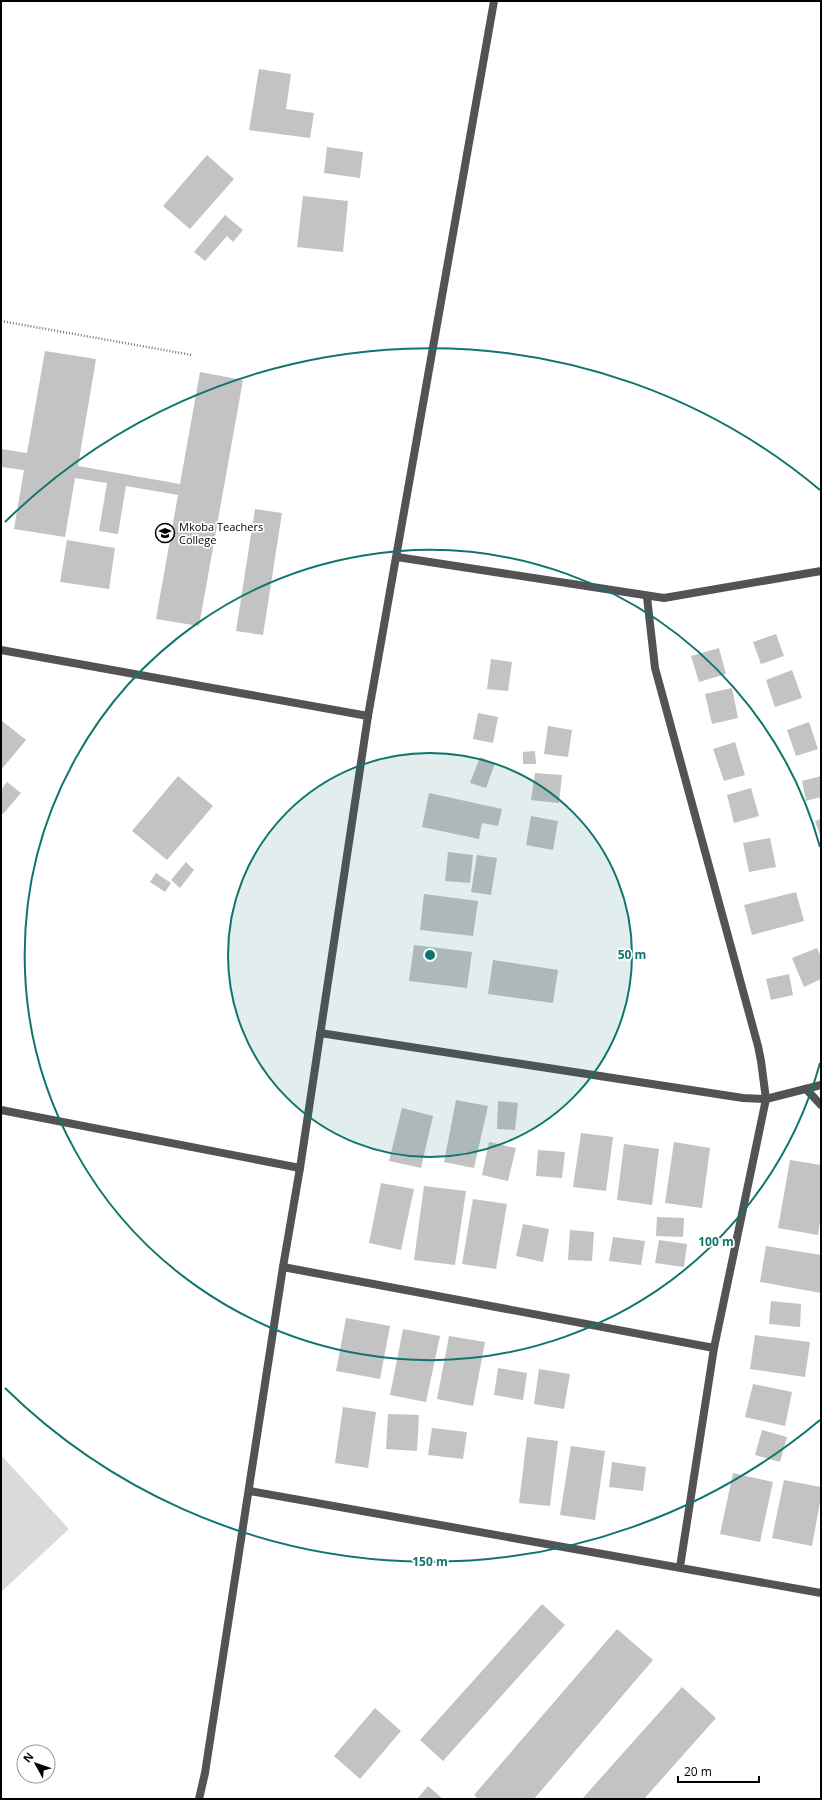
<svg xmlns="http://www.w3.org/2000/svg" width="822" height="1800" font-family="'Open Sans',sans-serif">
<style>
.green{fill:#dadada}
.building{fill:#c3c3c3}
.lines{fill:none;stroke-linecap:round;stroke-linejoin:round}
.path{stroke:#757575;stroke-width:2.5;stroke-dasharray:1 2;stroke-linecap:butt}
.service{stroke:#535353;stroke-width:8}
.minor{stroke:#535353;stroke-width:8}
.tertiary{stroke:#535353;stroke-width:8}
.ring{fill:none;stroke:#0f766e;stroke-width:2}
.labels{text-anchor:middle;stroke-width:3.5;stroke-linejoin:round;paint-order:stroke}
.poi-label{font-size:11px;fill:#000;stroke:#fff;text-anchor:start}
.centre{fill:#0f766e;stroke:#fff;stroke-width:2}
.ring-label{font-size:12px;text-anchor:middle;font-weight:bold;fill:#0f766e;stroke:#fff;stroke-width:3.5;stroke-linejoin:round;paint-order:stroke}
</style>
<rect width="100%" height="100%" fill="#fff"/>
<path class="green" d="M1,1455l68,74 -68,63z"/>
<path class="building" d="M259,69l32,5 -5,35 28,4 -4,25 -61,-8z
M327,147l36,5 -3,26 -36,-5z
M207,155l27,24 -44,50 -27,-23z
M303,196l45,5 -5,51 -46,-5z
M225,215l18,15 -10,12 -6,-6 -22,25 -11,-9z
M45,351l51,8 -18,107 102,18 20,-112 43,8 -44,246 -43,-7 22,-124 -52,-9 -8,48 -19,-3 8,-48 -32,-5 -10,59 -51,-8 10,-59 -23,-3v-18l26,4z
M255,509l27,4 -19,122 -27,-4z
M67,540l48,8 -6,41 -49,-7z
M776,634l8,22 -23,8 -8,-22z
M719,648l7,26 -27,8 -8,-26z
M491,659l21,3 -4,29 -21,-2z
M792,670l10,28 -27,9 -9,-27z
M732,688l6,30 -26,6 -7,-30z
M478,713l20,4 -5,26 -20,-4z
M1,720l25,20 -25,30z
M809,722l9,27 -22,7 -9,-26z
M548,726l24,4 -4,27 -24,-3z
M735,742l10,33 -21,6 -11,-32z
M535,751l1,13h-13v-12z
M480,757l15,6 -9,25 -16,-5z
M535,773l27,2 -3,28 -28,-3z
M178,776l35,30 -46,54 -35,-29z
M821,776v21l-15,4 -4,-20z
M7,782l14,11 -18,21 -2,-1v-23z
M751,788l8,28 -25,7 -7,-28z
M429,793l73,16 -4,17 -16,-3 -3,16 -57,-12z
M531,816l27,5 -5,29 -27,-5z
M821,819v19l-6,-17z
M770,838l6,29 -27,5 -6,-29z
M448,852l25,3 -3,28 -25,-2z
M477,855l20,3 -6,37 -20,-3z
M186,862l8,8 -14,18 -9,-8z
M156,873l15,10 -6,9 -15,-10z
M796,892l8,29 -52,14 -8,-30z
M424,894l54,7 -5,35 -53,-6z
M414,945l58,7 -5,36 -58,-7z
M817,948l4,9v22l-17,8 -12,-29z
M493,960l65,10 -5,33 -65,-9z
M789,974l4,21 -22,5 -5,-21z
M456,1100l32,6 -14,62 -30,-6z
M498,1101l20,2 -3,27 -18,-1z
M402,1108l31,8 -12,52 -32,-7z
M581,1133l32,4 -7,54 -33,-4z
M489,1142l27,6 -8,33 -26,-6z
M674,1142l36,6 -8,60 -37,-5z
M624,1144l35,5 -7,56 -35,-5z
M538,1150l27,2 -3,26 -26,-2z
M790,1160l31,5v51l-3,19 -40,-7z
M381,1183l33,6 -13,61 -32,-7z
M424,1186l42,5 -11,74 -41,-5z
M473,1199l34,5 -11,65 -34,-5z
M657,1217l27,1 -1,19 -27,-1z
M523,1224l26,5 -6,33 -27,-6z
M570,1230l24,2 -2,29 -24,-1z
M613,1237l32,4 -4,24 -32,-4z
M659,1240l28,4 -3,23 -29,-4z
M766,1246l55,9v38l-61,-11z
M771,1301l30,3 -1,23 -31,-3z
M346,1318l44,8 -10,53 -44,-8z
M403,1329l37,7 -14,66 -36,-7z
M755,1335l55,7 -5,35 -55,-8z
M449,1336l36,6 -12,64 -36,-7z
M498,1368l29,5 -4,27 -29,-5z
M539,1369l31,5 -6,35 -30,-5z
M753,1384l39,8 -7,34 -40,-9z
M343,1407l33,5 -8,56 -33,-5z
M388,1414l31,1 -2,36 -31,-2z
M432,1428l35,4 -4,27 -35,-4z
M762,1430l25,7 -7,25 -25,-7z
M527,1437l31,4 -8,65 -31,-3z
M571,1446l34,5 -10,69 -35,-5z
M612,1462l34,5 -3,24 -34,-4z
M733,1473l40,9 -13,60 -40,-8z
M784,1480l37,7v10l-9,49 -40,-8z
M542,1604l23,21 -122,136 -23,-21z
M617,1629l36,31 -119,139h-55l-5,-4z
M682,1687l34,31 -72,81h-62z
M375,1708l26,23 -41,48 -26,-23z
M428,1786l15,13h-26z"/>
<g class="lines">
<path class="path" d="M1,321l191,34"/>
<path class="service" d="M1,650l367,66"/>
<path class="minor" d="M397,557l267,41 157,-27
M647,597l8,71 103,378 3,15 5,38 -52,249 -34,219
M806,1089l15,16
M1,1110l299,58
M283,1267l431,81
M250,1491l571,102"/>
<path class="tertiary" d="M320,1033l423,65 23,1 55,-14
M199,1799l6,-26 78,-506 17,-99 68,-452 126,-715"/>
</g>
<circle cx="430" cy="955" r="202" fill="#0f766e" fill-opacity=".12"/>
<g class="ring">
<circle cx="430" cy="955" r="202"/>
<path d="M820 1063A405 405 0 1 1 820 847"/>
<path d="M820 1420A607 607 0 0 1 5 1388M5 522A607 607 0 0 1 820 490"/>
</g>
<defs>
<symbol id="university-ring" viewBox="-11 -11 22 22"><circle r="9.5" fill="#fff" stroke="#000" stroke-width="1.5"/><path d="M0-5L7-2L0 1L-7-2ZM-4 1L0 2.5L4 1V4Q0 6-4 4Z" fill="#000"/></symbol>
</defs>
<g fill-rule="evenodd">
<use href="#university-ring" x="154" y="522" width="22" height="22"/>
</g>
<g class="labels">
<g class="poi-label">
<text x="179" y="531">Mkoba Teachers<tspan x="179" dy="13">College</tspan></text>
</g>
</g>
<circle cx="430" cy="955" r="6" class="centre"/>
<g class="ring-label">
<text x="632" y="959">50 m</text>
<text x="716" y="1246">100 m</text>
<text x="430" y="1566">150 m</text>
</g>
<rect width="822" height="1800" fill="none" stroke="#000000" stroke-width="4"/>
<g transform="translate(36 1764) rotate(310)"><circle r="19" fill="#ffffff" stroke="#999999"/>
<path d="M0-3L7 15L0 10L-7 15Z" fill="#000000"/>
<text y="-6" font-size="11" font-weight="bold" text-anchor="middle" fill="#000000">N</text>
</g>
<path d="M678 1776v6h81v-6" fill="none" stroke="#000000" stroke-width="2"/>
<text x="684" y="1776" font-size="12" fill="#000000" stroke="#ffffff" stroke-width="3" paint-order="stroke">20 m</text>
</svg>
